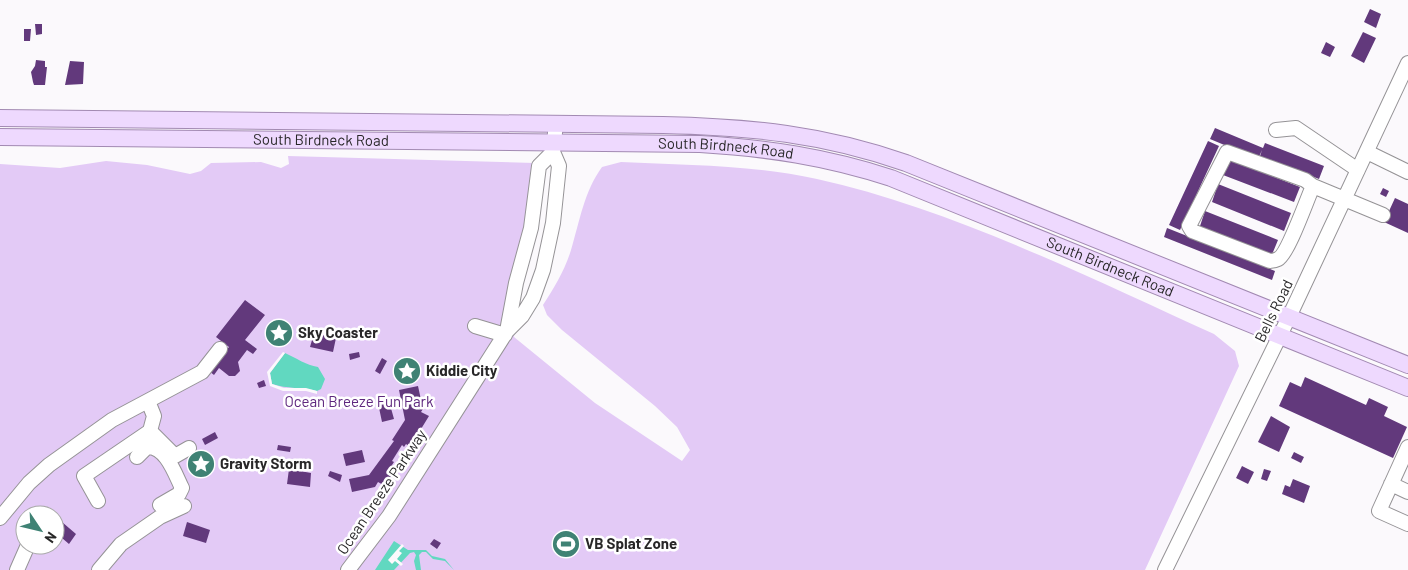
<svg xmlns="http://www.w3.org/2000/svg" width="1408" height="570" font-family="Barlow,sans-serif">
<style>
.green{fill:#e3caf6;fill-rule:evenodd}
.water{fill:#61d8c0}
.pier{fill:#fbf9fc}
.building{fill:#62397c}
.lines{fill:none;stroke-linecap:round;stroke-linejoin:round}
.minor-casing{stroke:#959396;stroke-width:16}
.major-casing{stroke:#a28ab2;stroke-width:18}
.minor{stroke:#fff;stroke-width:14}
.major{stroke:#eed9fe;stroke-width:16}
.labels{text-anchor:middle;stroke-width:5;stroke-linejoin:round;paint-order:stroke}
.street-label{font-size:15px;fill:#282728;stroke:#fff}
.poi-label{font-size:15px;font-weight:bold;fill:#282728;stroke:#fff;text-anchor:start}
.park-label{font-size:15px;fill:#5e277e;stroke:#fff}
</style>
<rect width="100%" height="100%" fill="#fbf9fc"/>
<path class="green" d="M288,156l247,7 -21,174 81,66 87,58 8,-11 -13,-23 -22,-21 -93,-76 -15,-15 -4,-10c11,-17 22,-35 28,-55 9,-30 13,-58 31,-83l19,-5c65,3 132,3 196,17 135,30 271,98 397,155l21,17 4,15 -94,204h-1145v-406l60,4 46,-7 41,4 43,9 11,-3 10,-8 50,-1 20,6 8,-4zM25,515h30v30h-30z"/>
<path class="water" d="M285,353c11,5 21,12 33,14l7,12 -4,10 -4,2c-15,-4 -30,-2 -45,-7l-2,-11z
M394,541l14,9h18l6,6 13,3 9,11 -9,-9 -12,-2 -7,-7h-4l-3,3 2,15h-5l-2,-9 2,-6 -2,-3 -4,1 -16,17h-19z"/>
<path class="pier" d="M283,352l2,1 -15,20 2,11 12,4h22l11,3v3l-11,-3h-23l-13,-5 -3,-14z
M402,544l2,2 -5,5 3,2 -5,6 6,5 -2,2 -6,-5 -3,3 -4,-4z"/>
<path class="building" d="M1370,9l11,5 -5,14 -12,-6z
M35,24h7v10l-6,1z
M24,29h7l-1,12h-6z
M1363,32l13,6 -12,25 -13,-7z
M1326,42l9,5 -5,10 -9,-4z
M36,60l9,1v6h2l-2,18h-11l-1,-3 -2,-10 4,-6z
M70,61l14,1 -1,22 -18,1z
M1215,128l48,20 2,-5 59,23 -5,13 -59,-23 2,-6 -4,9 -48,-20z
M1208,141l11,5 -39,84 -11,-5z
M1229,159l71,28 -6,15 -71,-27z
M1218,184l73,29 -7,18 -72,-29z
M1383,188l6,3 -3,6 -6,-3z
M1395,198l13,6v29l-24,-11z
M1205,211l73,29 -7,17 -72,-28z
M1167,228l108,43 -3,9 -108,-43z
M245,300l20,15 -20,25 12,9 -4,5 -6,-4 -9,12 2,9 -5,5h-6l-10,-8 -5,7 -5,-4 20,-24 -13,-10z
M314,333l22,5 -3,14 -23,-5z
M359,352l1,5 -10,3 -1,-6z
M382,358l5,3 -7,13 -5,-3z
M1305,377l61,28 3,-7 19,9 -4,9 23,11 -14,31 -114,-52 11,-24 11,5z
M264,380l2,6 -7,2 -2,-5z
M418,386l5,23 -2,3 8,4 -19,31 -4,-3 -2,3 -2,-2 -10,16 2,1 -2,3 5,3 -12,18 -7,-4 -3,5 -23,5 -3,-13 20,-4 25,-34 -2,-1 13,-20 -6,-30z
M389,401l5,18 -12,3 -4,-19z
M1271,416l19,11 -11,25 -21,-10z
M215,432l3,6 -13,7 -3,-6z
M278,445l13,2 -1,5 -13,-2z
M362,450l3,12 -19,4 -3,-12z
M1294,452l10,5 -3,6 -10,-5z
M1242,466l12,6 -6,12 -12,-6z
M289,469l22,4 -1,14 -23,-3z
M1264,469l7,2 -4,10 -6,-2z
M330,471l12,4 -2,7 -12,-6z
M1293,479l17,7 -6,17 -22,-9 3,-9 5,2z
M55,516l21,18 -7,10 -14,-12z
M187,522l23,8 -4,13 -23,-7z
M434,539l7,4 -4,6 -7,-5z"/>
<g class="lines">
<defs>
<path id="minor" d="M1276,130l20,-2 62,42
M1367,152l41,20
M1313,186c-6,13 -25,68 -35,73 -2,1 -6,2 -8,2l-78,-30 -3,-5 38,-74 78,28 8,6 70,29
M475,326l30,9
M507,331l9,-48 15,-55 8,-62 14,-14
M148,401l6,15 -4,15 25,25 14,-8
M1408,447l-29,64 29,13
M137,457l10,-10c19,-1 28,27 35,41l-3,6 -19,11
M1391,484l17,8
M98,501l-14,-25 66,-45
M0,518l29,-35 20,-18 63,-45 90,-48 18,-23
M17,570l11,-25
M99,570l22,-26 39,-27 24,-11
M348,570l41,-54 118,-185 15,-15 11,-18 10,-28 10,-47 6,-57 -6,-14 3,-29
M1165,570l124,-253 119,-254"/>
<g id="major">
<path d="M0,118l663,7c88,2 160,9 243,38l502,202"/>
<path id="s1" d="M0,137l700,7c67,4 127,13 191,34l517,210"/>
</g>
</defs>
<use href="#minor" class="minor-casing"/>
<use href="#major" class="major-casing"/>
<use href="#minor" class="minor"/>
<use href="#major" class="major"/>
</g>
<defs>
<symbol id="sight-disc" viewBox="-11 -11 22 22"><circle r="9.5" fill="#3f8274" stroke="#fff"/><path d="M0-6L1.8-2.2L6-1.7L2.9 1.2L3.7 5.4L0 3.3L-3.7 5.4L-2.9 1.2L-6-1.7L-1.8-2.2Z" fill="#fff"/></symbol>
<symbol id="stadium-disc" viewBox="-11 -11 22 22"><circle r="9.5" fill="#3f8274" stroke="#fff"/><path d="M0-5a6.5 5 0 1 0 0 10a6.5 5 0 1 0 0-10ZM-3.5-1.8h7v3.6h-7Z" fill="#fff"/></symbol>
</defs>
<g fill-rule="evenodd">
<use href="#sight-disc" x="263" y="317" width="32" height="32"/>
<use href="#sight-disc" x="391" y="355" width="32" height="32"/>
<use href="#sight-disc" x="185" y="448" width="32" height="32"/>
<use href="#stadium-disc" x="550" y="528" width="32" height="32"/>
</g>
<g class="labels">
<g class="street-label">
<text dy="5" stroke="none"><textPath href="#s1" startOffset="321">South Birdneck Road</textPath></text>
<text dy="5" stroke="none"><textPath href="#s1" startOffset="726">South Birdneck Road</textPath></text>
<text dy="5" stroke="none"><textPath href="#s1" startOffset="1131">South Birdneck Road</textPath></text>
<text transform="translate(1274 311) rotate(-64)" y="5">Bells Road</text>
<text transform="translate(382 492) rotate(-56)" y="5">Ocean Breeze Parkway</text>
</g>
<g class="poi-label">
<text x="298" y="338">Sky Coaster</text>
<text x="426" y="376">Kiddie City</text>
<text x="220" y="469">Gravity Storm</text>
<text x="585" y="549">VB Splat Zone</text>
</g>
<g class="park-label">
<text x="359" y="407">Ocean Breeze Fun Park</text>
</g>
</g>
<g transform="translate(40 530) rotate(125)"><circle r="24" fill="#ffffff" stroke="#a9a9a9"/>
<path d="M0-4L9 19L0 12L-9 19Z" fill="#3f8274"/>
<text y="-8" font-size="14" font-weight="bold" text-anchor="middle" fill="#282728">N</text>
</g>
</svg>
